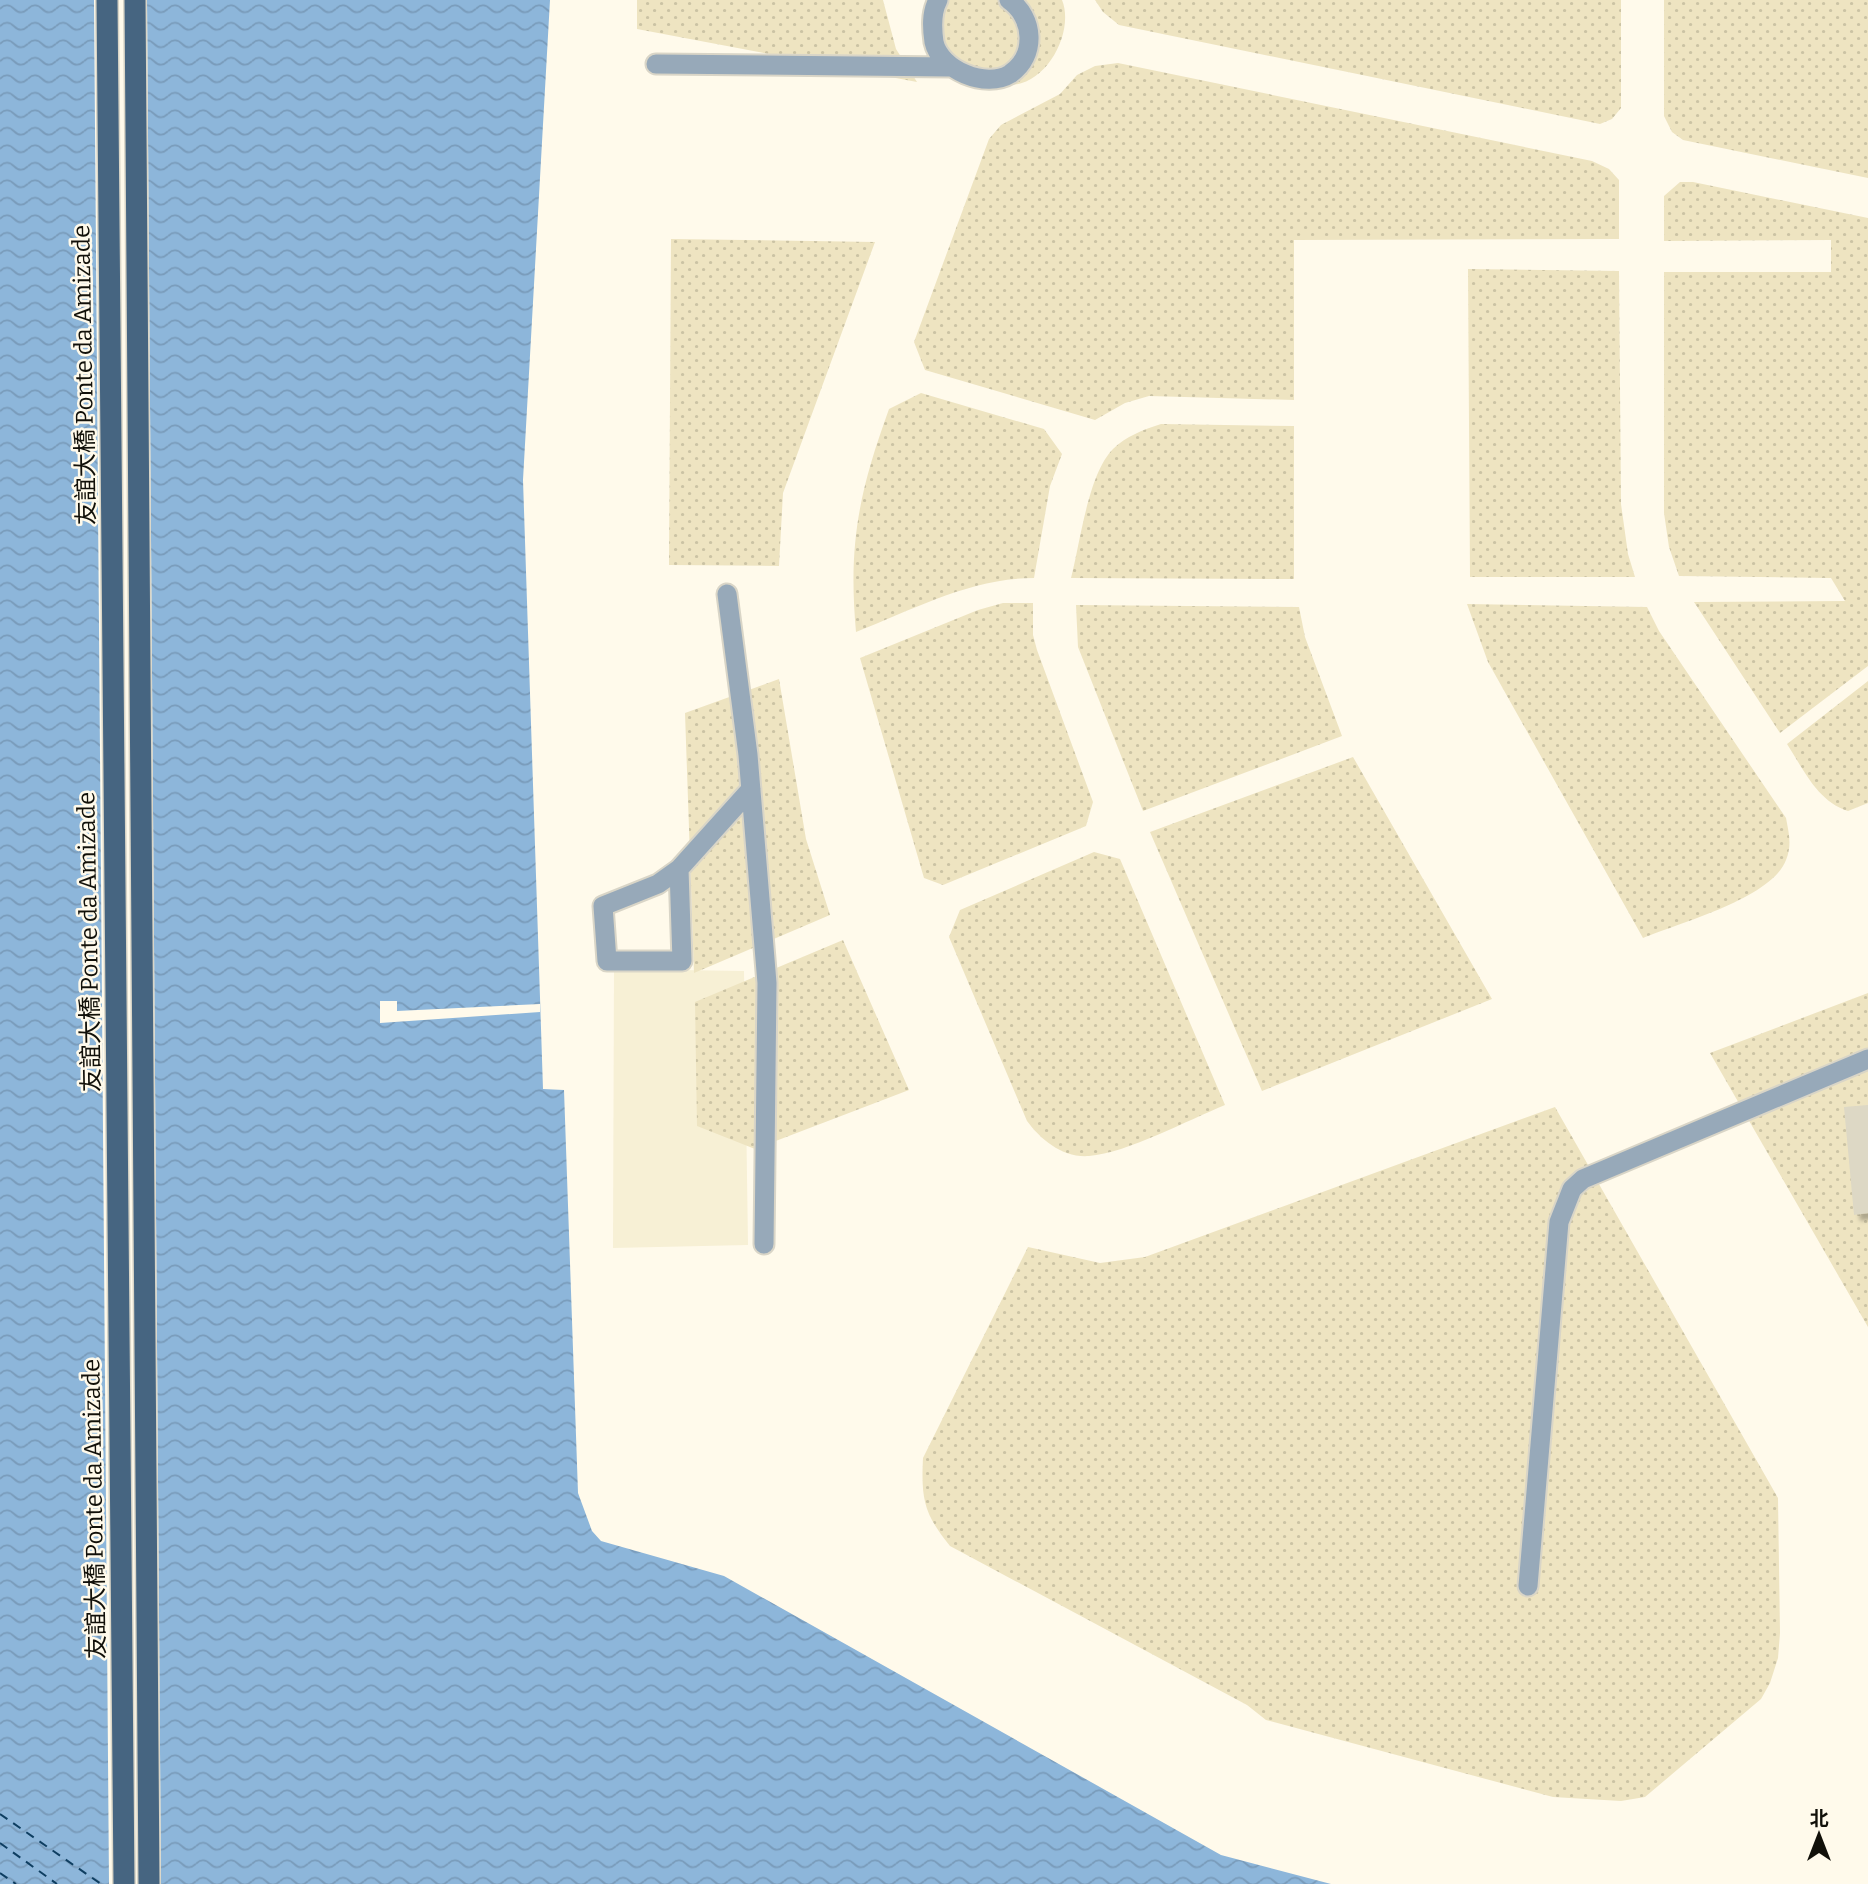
<svg xmlns="http://www.w3.org/2000/svg" width="1868" height="1884" font-family="Bitter,'Noto Sans SC',serif">
<style>
.built{fill:#f7f0d5}
.grass{fill:url(#grass-dots)}
.water{fill:url(#water-waves)}
.pier{fill:#fffaeb}
.lines{fill:none;stroke-linecap:round;stroke-linejoin:round}
.ferry{stroke:#0e3e61;stroke-width:2;stroke-dasharray:9 7;stroke-linecap:butt}
.building{fill:#ddd8c5;filter:url(#shadow)}
.minor-casing{stroke:#d9d5c7;stroke-width:23}
.major-casing{stroke:#d9d5c7;stroke-width:24}
.minor{stroke:#97a9b9;stroke-width:19}
.major{stroke:#466581;stroke-width:21}
.labels{text-anchor:middle;stroke-width:5;stroke-linejoin:round;paint-order:stroke}
.street-label{font-size:24px;fill:#111009;stroke:#fffaeb}
</style>
<defs>
<pattern id="grass-dots" width="8" height="8" patternUnits="userSpaceOnUse" patternTransform="scale(1.75)"><rect width="8" height="8" fill="#eee4c1"/><path d="M2 2h.1M6 6h.1" fill="none" stroke="#cbc3a4" stroke-width="1.8" stroke-linecap="round"/></pattern>
<pattern id="water-waves" width="16" height="10" patternUnits="userSpaceOnUse" patternTransform="scale(1.75)"><rect width="16" height="10" fill="#8db6da"/><path d="M0 5q4-4 8 0t8 0" fill="none" stroke="#799bba"/></pattern>
<filter id="shadow"><feDropShadow dx="6" dy="6" stdDeviation="2" flood-color="#0004"/></filter>
</defs>
<rect width="100%" height="100%" fill="#fffaeb"/>
<path class="built" d="M614,969l130,2 4,274 -135,3z"/>
<path class="grass" d="M637,0h246l13,49 21,33 -280,-53z
M933,0h129c13,32 -16,87 -55,85 -15,-1 -46,-17 -61,-23z
M1095,0h526v108l-9,11 -12,5 -481,-99 -16,-13z
M1664,0h204v178l-185,-38 -11,-8 -8,-16z
M1118,63l474,98 17,8 10,11v59l-325,1v160l-145,-4 -24,7 -30,17 -170,-50 -11,-28 75,-203 12,-14 59,-31 17,-19 18,-9z
M1680,182h13l175,36v448l-88,67 -86,-131 151,-1 -14,-23 -152,-2 -10,-29 -5,-34v-241h167v-32l-167,1v-45z
M671,239l204,3 -92,251 -4,73 -110,-1z
M1468,269l151,2 2,233 7,50 7,23h-165z
M921,393l123,36 18,25 -12,32 -16,92c-63,0 -120,31 -178,54 -8,-88 3,-140 33,-223z
M1161,424l133,2v153l-223,-1c9,-34 17,-104 42,-129 13,-13 30,-19 48,-25z
M1003,603h30v32l4,15 56,152 -7,24 -143,59 -19,-7 -64,-220 118,-48z
M1467,604l180,3 12,24 127,187c3,16 6,27 0,42 -14,38 -107,63 -143,78l-155,-276z
M1076,605l223,2 6,30 37,99 -199,75 -65,-164z
M779,679l27,160 24,76 -136,58 -9,-260z
M1868,681v122l-20,8c-31,-10 -44,-41 -61,-67z
M1353,757l139,242 -230,92 -112,-259z
M1094,852l26,7 105,246c-37,15 -98,48 -136,51 -26,2 -48,-16 -62,-35l-78,-184 11,-27z
M843,940l66,150 -154,59 -58,-23 -2,-124z
M1868,993v334l-158,-274z
M1555,1107l223,391 2,135 -2,25 -8,25 -9,16 -116,98 -24,4 -68,-4 -287,-77 -19,-15 -297,-159c-26,-32 -29,-47 -27,-88l105,-211 72,16 45,-6z"/>
<path class="water" d="M0,0h550l-27,480 20,609 21,1 14,403 14,38 9,10 123,35 497,279 110,29h-1331z"/>
<path class="pier" d="M94,0h53l14,1884h-52z
M380,1001h17v10l143,-7v8l-160,11z"/>
<g class="lines">
<path class="ferry" d="M0,1814l101,70
M0,1843l57,41
M0,1873l16,11"/>
</g>
<path class="building" d="M1868,1105v108l-14,2 -10,-108z"/>
<g class="lines">
<defs>
<path id="minor" d="M938,0c-7,13 -6,28 -4,42 6,28 52,47 76,32 27,-18 24,-57 -1,-74
M656,64l294,3
M727,594l21,161 19,228 -3,261
M679,869l3,92h-75l-4,-55 55,-22 21,-15 72,-80
M1528,1586l31,-364 13,-33 11,-10 285,-120"/>
<path id="major" d="M107,0l17,1884
M135,0l14,1884"/>
</defs>
<use href="#minor" class="minor-casing"/>
<use href="#major" class="major-casing"/>
<use href="#minor" class="minor"/>
<use href="#major" class="major"/>
</g>
<g class="labels">
<g class="street-label">
<text transform="translate(84 375) rotate(-91)" y="8">友誼大橋 Ponte da Amizade</text>
<text transform="translate(89 942) rotate(-91)" y="8">友誼大橋 Ponte da Amizade</text>
<text transform="translate(94 1509) rotate(-91)" y="8">友誼大橋 Ponte da Amizade</text>
</g>
</g>
<g transform="translate(1819 1835)" stroke="#fffaeb" stroke-width="5" paint-order="stroke">
<path d="M0-5L12 26L0 18L-12 26Z" fill="#111009"/>
<text y="-10" font-size="19" font-weight="bold" text-anchor="middle" fill="#111009">北</text>
</g>
</svg>
